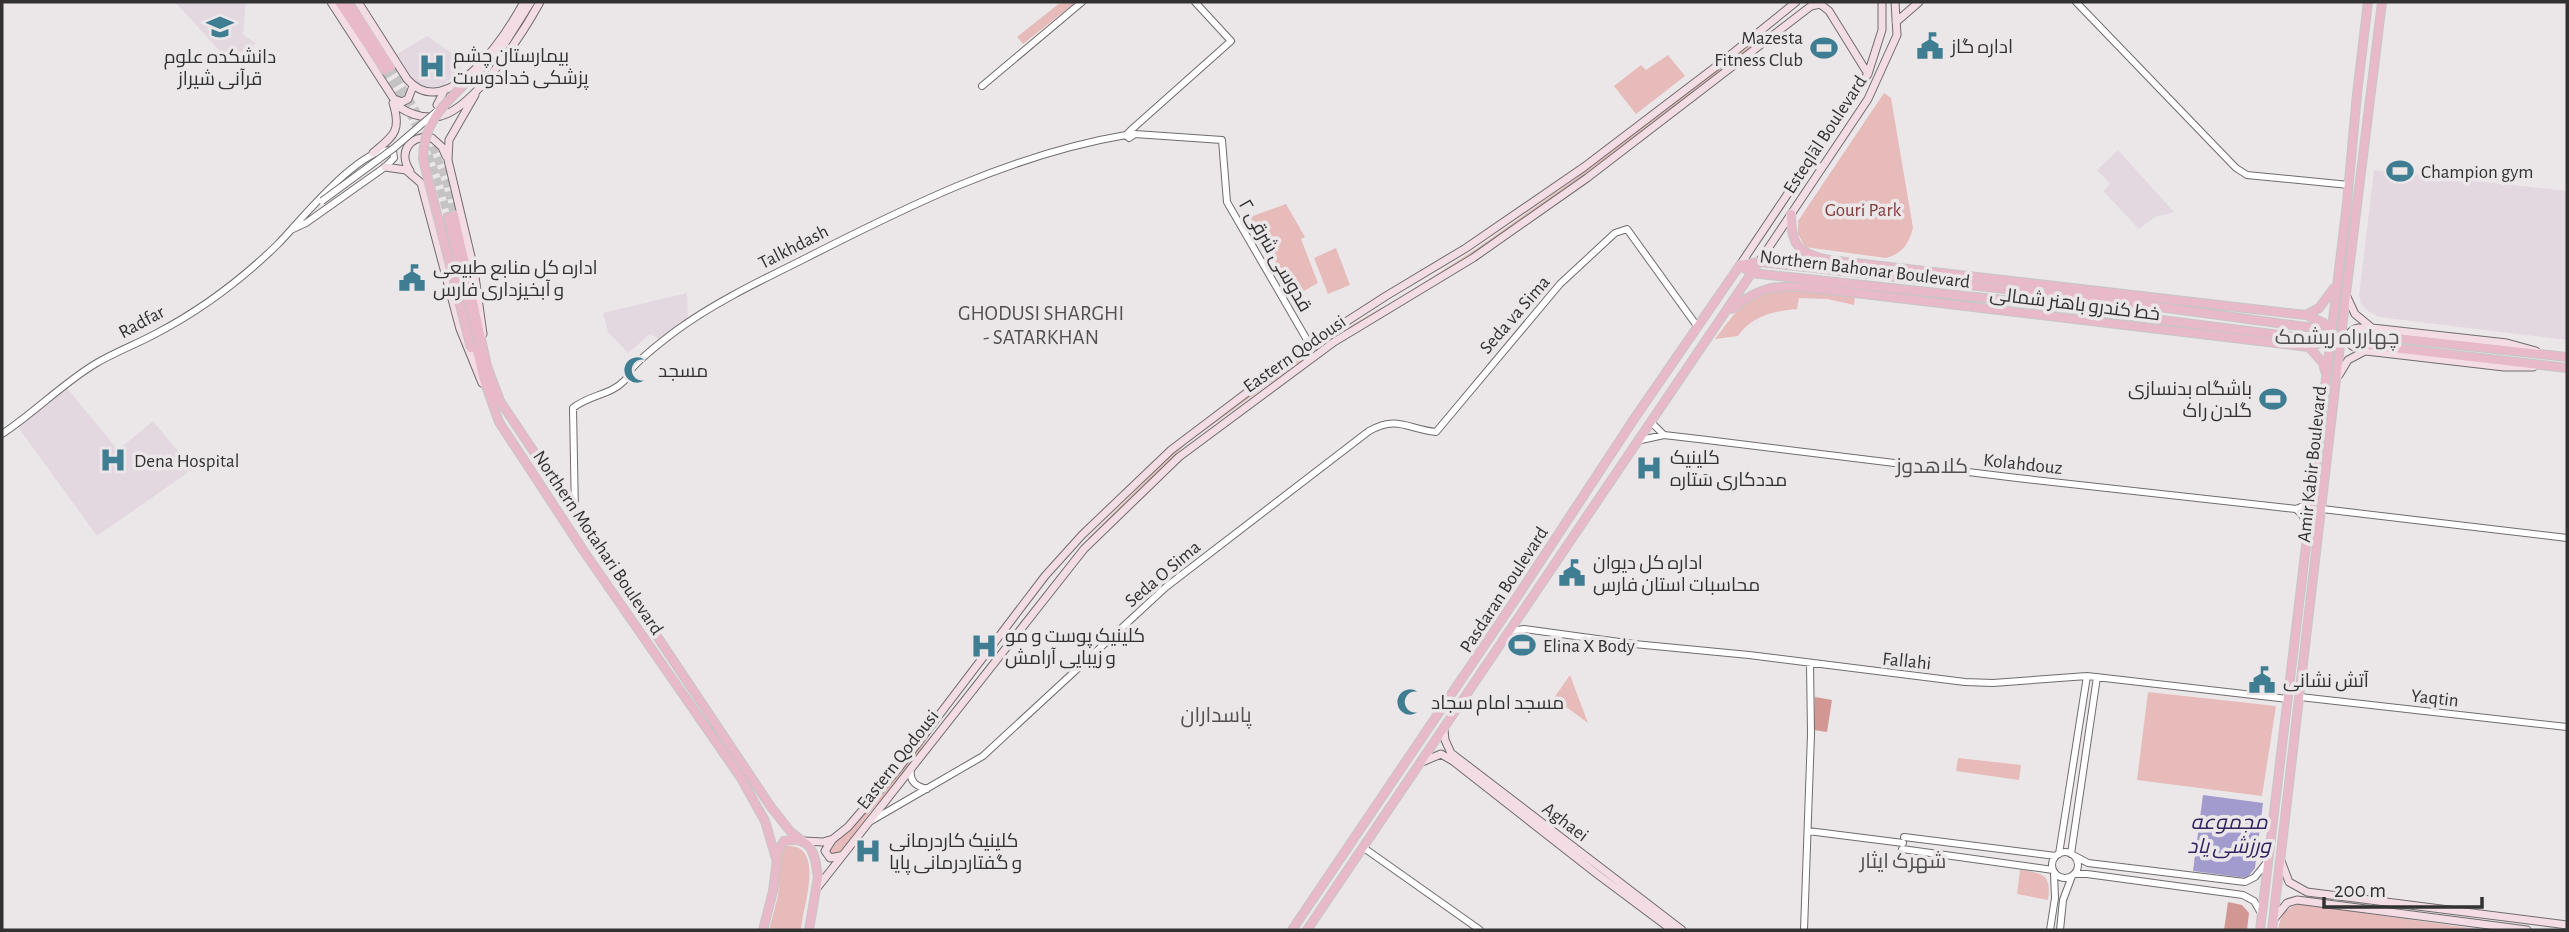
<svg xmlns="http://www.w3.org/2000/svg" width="2569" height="932" font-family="'Alegreya Sans',Cairo,sans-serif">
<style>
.built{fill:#e3d8e0}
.green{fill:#e6bbb9}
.forest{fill:#d29693}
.water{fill:#a29bce}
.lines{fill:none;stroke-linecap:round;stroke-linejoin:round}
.primary-tunnel{stroke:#c6c3c5;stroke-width:8;stroke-dasharray:8 4;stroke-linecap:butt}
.tertiary-casing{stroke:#6f6c6e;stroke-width:8}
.secondary-casing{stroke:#6f6c6e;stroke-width:9}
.primary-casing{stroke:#c6c6c6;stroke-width:10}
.tertiary{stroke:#fff;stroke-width:6}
.secondary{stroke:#f3dce3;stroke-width:7}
.primary{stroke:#e8b9c8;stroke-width:8}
.tertiary-bridge-casing{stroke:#6f6c6e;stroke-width:8;stroke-linecap:butt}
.primary-bridge-casing{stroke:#c6c6c6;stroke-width:10;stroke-linecap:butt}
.tertiary-bridge{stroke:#fff;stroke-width:6}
.primary-bridge{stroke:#e8b9c8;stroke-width:8}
.labels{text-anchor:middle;stroke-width:7;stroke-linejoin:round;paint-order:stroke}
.poi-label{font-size:19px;fill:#333233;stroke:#ebe7e9;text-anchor:start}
.street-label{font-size:19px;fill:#333233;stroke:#ebe7e9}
.park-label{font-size:19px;fill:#853b3b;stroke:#ebe7e9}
.neighbourhood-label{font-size:21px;fill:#535052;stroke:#ebe7e9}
.water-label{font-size:21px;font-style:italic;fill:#322460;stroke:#ebe7e9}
</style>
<rect width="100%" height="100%" fill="#ebe7e9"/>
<path class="built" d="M175,2h71l-3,32 13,10 -26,18z
M427,36l29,20 5,14 -17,15 -9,2 -13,-1 -7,-5 -18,-27z
M2118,150l56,62 -19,5 -16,12 -36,-38 7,-7 -13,-14z
M2374,170l193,21v149l-188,-23 -11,-6 -7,-7 -2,-8z
M687,293l1,27 -29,19 -9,-5 -22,19 -20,-21 -5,-19z
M66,387l52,63 35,-29 40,48 -96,67 -79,-109z"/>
<path class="green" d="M1061,2h15l-53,42 -6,-7z
M1762,36l1,2 -30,25c-108,82 -216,164 -331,236l-7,2 81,-52 92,-65z
M1668,55l17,21 -49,38 -22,-28 27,-21 5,5z
M1884,93l7,5 22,130c-5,17 -10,25 -27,30l-81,-11 -7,-13v-13z
M1286,204l19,33 -4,2 17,44 -23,13 -45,-79z
M1336,248l14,37 -22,9 -14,-36z
M1799,290l56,7 -1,8 -27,-6 -28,-1 -2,11c-22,2 -46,7 -59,27l-23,3c14,-18 31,-45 55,-48 10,-1 20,-1 29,-1z
M1386,305l-18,14 -41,23 -141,102 -96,96 -2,-2 94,-93 139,-102z
M1570,675l18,48 -34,-25z
M2148,692l128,14 -14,90 -125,-16z
M933,730l-19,30 -45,54 -29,39 -9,3 -3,-9 33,-29z
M1958,758l63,7 -2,15 -63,-9z
M786,846c41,-3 16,63 15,84h-32l9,-34 3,-41z
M2020,870c22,3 32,4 28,30l-31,-6z
M2299,904l185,26h-206c2,-13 7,-22 21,-26z"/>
<path class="forest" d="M1815,697l17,3 -5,32 -13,-2z
M2228,902l14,3 7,8 -2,17h-23z"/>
<path class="water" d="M2203,795l60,8 -8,65 -8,10 -54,-7z"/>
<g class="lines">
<path class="primary-tunnel" d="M390,67l31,53
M385,70c32,50 48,90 63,147
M428,135l18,45 8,35"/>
<defs>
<path id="tertiary" d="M2076,2l160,166 11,7 102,10
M982,86l100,-84
M1131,130l100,-89 -36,-39
M1135,134l-4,-4 -5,5 3,3 6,-4 87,6 5,62 83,143
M1652,423l12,12
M2,434c32,-21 60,-50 93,-70 20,-12 42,-20 62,-31 42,-22 85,-54 120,-88 20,-20 87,-104 116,-94l1,7 -9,9 -79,56 -15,7
M1641,440l23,-5 43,5 310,38 279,31 15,-6
M2296,509l6,6 6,12
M2322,509l245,29
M575,514l-2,-106c15,-13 38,-13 51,-27 6,-6 0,-2 5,-9 9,-12 36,-33 48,-42 40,-29 85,-50 129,-72 102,-52 207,-104 320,-123
M1511,631l13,-2 110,15 115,11 216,27 28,1 94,-7 201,23
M2300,697l267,30
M911,769c-2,13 5,17 16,20
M871,821l112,-65 183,-169 203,-156c29,-16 38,-2 67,1l124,-148 55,-51 12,-4 70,97
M1808,831l95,12
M1904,837l152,19
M1364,848l116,82
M1902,849l151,21
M2052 865a13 13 0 1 1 26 0a13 13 0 1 1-26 0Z
M2059,854l28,-178
M2071,854l26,-177
M2073,855l15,8 157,19 10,-5 12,-15
M2074,874h13l156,21 11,6 7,12
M1804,930l7,-196 -1,-71
M2050,930l5,-32 -1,-24
M2060,930l3,-30 9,-24"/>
<path id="secondary" d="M331,2l68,105c12,8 27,12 42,9 34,-9 82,-83 99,-114
M358,2l49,77c41,47 100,-46 117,-77
M1896,22l23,-20
M466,83l34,-32 31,-49
M444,91l-7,14 8,6
M475,95l-26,45 -1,20 26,109 9,65
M394,99l8,3 6,-3 5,-13
M373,153c20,-17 29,-21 20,-50
M385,167l21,3 15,13 39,146 22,54
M410,171c-12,-18 -1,-37 22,-33l10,9 4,9
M1759,262l109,-163 29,-64 -2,-33
M1740,265l128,-191 14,-44v-28
M2346,295l9,19 17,14 135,15 29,8
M2372,328c-10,0 -21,-3 -24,10l4,8 14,5 138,16h29
M2339,375l9,-15 17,-9
M1444,730l1,10 6,13 231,177
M1422,762l19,-8 12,7 144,113 75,56
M832,840l-7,11 5,7 10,-2
M804,841l19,1 10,-3 15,-12 50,-58 147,-193 37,-41 89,-85 139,-105 76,-49 80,-48 118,-81 134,-102 78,-63
M2281,861l8,21 18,10 260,33
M817,888l267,-339 95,-92 155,-115 139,-84 114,-80 224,-172 9,-2 9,7 39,63
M2274,919l13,-16 10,-3 230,30"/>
<path id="primary" d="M339,2l46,68
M348,2l42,65
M1791,214c0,32 7,39 38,46l477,55 13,-7 15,-20
M454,215l33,151 13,35 271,406 19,24 11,9
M448,217l35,160 16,45 84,128 158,228 24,43 12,41
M1740,265l11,8 261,28 300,38
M1740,265l19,-3 356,39 199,27
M1732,309c29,-24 45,-24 81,-21l496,59 14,16 2,8
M2306,315l18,8 3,8 -4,11 -14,5
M2359,334l208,23
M2358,344l209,24
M763,930l10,-39 5,-40 6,-10c28,-6 31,13 34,36l-9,53
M1292,930l223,-330 119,-181 106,-154
M1307,930l452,-668
M2260,930l87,-727 10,-109 11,-92
M2272,930l74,-636 36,-292"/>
</defs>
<use href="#tertiary" class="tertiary-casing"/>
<use href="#secondary" class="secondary-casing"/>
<use href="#primary" class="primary-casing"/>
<use href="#tertiary" class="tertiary"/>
<use href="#secondary" class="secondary"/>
<use href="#primary" class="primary"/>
<defs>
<path id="tertiary-bridge" d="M322,201l72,-53 42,-36"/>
<path id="primary-bridge" d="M466,83c-24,23 -43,41 -43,76l48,189"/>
</defs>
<use href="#tertiary-bridge" class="tertiary-bridge-casing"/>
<use href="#primary-bridge" class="primary-bridge-casing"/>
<use href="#tertiary-bridge" class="tertiary-bridge"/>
<use href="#primary-bridge" class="primary-bridge"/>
</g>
<defs>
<symbol id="university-bare" viewBox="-9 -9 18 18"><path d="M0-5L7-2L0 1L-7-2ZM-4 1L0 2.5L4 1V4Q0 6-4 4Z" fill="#3e7d92" stroke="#ebe7e9" stroke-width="2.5" paint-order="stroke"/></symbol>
<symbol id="civic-bare" viewBox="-9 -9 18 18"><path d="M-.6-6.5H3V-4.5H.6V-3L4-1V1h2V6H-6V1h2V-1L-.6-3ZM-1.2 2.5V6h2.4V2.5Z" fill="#3e7d92" stroke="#ebe7e9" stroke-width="2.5" paint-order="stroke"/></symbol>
<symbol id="stadium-bare" viewBox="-9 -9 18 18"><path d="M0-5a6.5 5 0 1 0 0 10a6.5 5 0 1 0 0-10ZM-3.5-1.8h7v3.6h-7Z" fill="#3e7d92" stroke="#ebe7e9" stroke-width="2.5" paint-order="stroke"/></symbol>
<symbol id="hospital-bare" viewBox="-9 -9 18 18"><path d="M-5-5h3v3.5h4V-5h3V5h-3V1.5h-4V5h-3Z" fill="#3e7d92" stroke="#ebe7e9" stroke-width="2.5" paint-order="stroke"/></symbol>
<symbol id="mosque-bare" viewBox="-9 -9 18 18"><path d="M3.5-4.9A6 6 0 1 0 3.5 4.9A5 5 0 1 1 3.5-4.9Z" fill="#3e7d92" stroke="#ebe7e9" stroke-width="2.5" paint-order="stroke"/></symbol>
</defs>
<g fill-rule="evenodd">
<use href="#university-bare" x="201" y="8" width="38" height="38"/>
<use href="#civic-bare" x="1911" y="27" width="38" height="38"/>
<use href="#stadium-bare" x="1805" y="29" width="38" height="38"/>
<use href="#hospital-bare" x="413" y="47" width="38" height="38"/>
<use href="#stadium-bare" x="2381" y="152" width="38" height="38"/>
<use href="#civic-bare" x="393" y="259" width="38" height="38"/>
<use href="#mosque-bare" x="618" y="351" width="38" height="38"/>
<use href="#stadium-bare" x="2254" y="380" width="38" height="38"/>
<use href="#hospital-bare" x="94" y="441" width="38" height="38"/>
<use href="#hospital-bare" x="1630" y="449" width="38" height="38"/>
<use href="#civic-bare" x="1553" y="554" width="38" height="38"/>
<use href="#stadium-bare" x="1503" y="626" width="38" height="38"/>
<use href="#hospital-bare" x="965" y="627" width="38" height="38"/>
<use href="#civic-bare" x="2243" y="661" width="38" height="38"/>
<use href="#mosque-bare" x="1391" y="683" width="38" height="38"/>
<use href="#hospital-bare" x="849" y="832" width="38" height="38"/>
</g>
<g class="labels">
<g class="poi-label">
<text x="1803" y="44" text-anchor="end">Mazesta<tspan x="1803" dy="22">Fitness Club</tspan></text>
<text x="1951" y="53">اداره گاز</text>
<text x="453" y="62">بیمارستان چشم<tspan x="453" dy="22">پزشکی خدادوست</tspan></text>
<text x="220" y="63" text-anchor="middle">دانشکده علوم<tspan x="220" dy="22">قرآنی شیراز</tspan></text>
<text x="2421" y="178">Champion gym</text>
<text x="433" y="274">اداره کل منابع طبیعى<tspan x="433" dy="22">و آبخیزدارى فارس</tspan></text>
<text x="658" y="377">مسجد</text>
<text x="2252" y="395" text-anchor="end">باشگاه بدنسازی<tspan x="2252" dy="22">گلدن راک</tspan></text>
<text x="1670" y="464">کلینیک<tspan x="1670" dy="22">مددکاری سَتاره</tspan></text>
<text x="134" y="467">Dena Hospital</text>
<text x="1593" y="569">اداره کل دیوان<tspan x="1593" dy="22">محاسبات استان فارس</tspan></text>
<text x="1005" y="642">کلینیک پوست و مو<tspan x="1005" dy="22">و زیبایی آرامش</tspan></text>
<text x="1543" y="652">Elina X Body</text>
<text x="2283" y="687">آتش نشانی</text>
<text x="1431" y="709">مسجد امام سجاد</text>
<text x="889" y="847">کلینیک کاردرمانی<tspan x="889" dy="22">و گفتاردرمانی پایا</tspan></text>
</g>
<g class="street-label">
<text transform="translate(1824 134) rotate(-57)" y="7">Esteqlāl Boulevard</text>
<text transform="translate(793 246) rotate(-27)" y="7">Talkhdash</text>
<text transform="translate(1276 255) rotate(60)" y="7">قدوسی شرقی ۲</text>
<text transform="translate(1865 268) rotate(7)" y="7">Northern Bahonar Boulevard</text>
<text transform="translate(2075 303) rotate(7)" y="7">خط کندرو باهنر شمالی</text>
<text transform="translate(1514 314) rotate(-49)" y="7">Seda va Sima</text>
<text transform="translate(141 321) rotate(-28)" y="7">Radfar</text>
<text transform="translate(1294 353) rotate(-35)" y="7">Eastern Qodousi</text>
<text transform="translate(2023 463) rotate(6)" y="7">Kolahdouz</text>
<text transform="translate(2311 464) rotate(-84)" y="7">Amir Kabir Boulevard</text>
<text transform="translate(599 542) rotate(56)" y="7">Northern Motahari Boulevard</text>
<text transform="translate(1162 573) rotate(-40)" y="7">Seda O Sima</text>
<text transform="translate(1503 589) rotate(-57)" y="7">Pasdaran Boulevard</text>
<text transform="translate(1907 660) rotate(6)" y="7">Fallahi</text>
<text transform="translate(2435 697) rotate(6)" y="7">Yaqtin</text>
<text transform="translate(897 759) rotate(-52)" y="7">Eastern Qodousi</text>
<text transform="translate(1566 821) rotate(37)" y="7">Aghaei</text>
</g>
<g class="park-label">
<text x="1863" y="216">Gouri Park</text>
</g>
<g class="neighbourhood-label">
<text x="1041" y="320">GHODUSI SHARGHI<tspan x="1041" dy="24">- SATARKHAN</tspan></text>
<text x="2337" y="344">چهارراه ریشمک</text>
<text x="1932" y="473">کلاهدوز</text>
<text x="1216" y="722">پاسداران</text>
<text x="1903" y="868">شهرک ایثار</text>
</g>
<g class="water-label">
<text x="2229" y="829">مجموعه<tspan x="2229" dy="24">ورزشی یاد</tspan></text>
</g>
</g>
<rect width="2569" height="932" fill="none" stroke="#333233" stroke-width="7"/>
<path d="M2324 897v10h158v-10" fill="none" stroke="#333233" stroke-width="3.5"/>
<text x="2334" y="897" font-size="21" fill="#333233" stroke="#ebe7e9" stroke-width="5" paint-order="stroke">200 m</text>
</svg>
